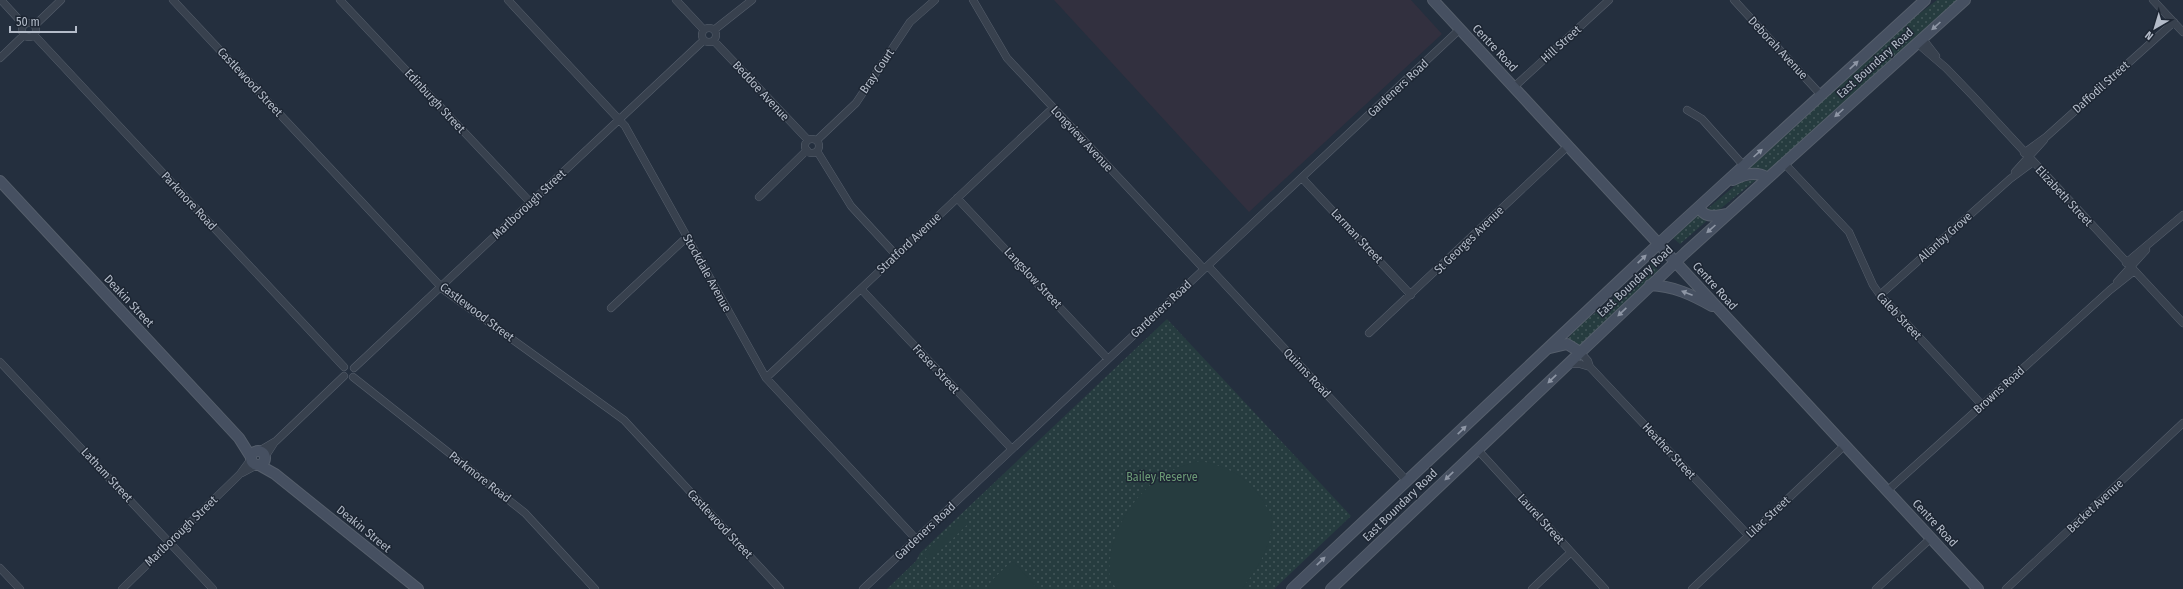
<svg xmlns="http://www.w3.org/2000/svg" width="2183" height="589" font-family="'Fira Sans Condensed',sans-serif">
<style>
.medical{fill:#32303f}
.grass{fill:url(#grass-dots)}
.garden{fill:#263c3f}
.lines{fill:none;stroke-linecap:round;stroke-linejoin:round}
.street-casing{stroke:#565f6c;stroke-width:8}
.secondary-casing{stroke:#565f6c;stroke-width:12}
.street{stroke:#38414e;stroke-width:7}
.secondary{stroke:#465061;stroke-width:10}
.oneway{fill:#8e96a5}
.labels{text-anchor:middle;stroke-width:3;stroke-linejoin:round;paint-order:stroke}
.street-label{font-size:12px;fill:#b4bcc9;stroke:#1d2633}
.park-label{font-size:12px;fill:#6b9a76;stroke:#1d2633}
</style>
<defs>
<pattern id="grass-dots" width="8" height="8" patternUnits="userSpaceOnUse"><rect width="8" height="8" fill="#263c3f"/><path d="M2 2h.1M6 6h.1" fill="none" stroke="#435659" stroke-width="1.8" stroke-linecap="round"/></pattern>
</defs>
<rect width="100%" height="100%" fill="#242f3e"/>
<path class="medical" d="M1054,0h357l31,34 -193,178z"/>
<path class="grass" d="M1937,0h21l-189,171 -20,-1v-2l157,-144z
M1757,179l-43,35 -8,-4 32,-27z
M1699,214l10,5 -29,25 -7,-6z
M1651,262l8,9 -75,71 -5,4 -12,-6 12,-15 24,-18z
M1167,319l184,197 -77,73h-387l29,-28 4,-8z"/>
<path class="garden" d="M1200,461c28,5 50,17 64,42 3,5 8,11 8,16 1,26 -15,50 -30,70h-125l-7,-9c-6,-54 37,-109 90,-119z
M963,516l6,7 -40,38 -7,-7z
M1011,562l4,1 23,26h-50l3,-8z"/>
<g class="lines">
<defs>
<path id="street" d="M1,0l23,25
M173,0l271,290 180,130 156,169
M340,0l190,202
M508,0l117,126 141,252 150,161
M676,0l28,30
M973,0l34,58 197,211
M1734,0l87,95
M2153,0l30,32
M22 30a7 7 0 1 1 14 0a7 7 0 1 1-14 0Z
M35,25l26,-25
M702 35a7 7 0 1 1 14 0a7 7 0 1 1-14 0Z
M714,30l38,-30
M34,35l310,332
M1922,38l14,18
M714,41l94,99
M1917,43l29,25 26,27 211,228
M0,58l24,-23
M1514,87l95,-87
M1687,110l15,9 42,47
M805 146a7 7 0 1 1 14 0a7 7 0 1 1-14 0Z
M817,140l39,-37 54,-81 25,-22
M817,151l34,55 45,49
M2024,153l22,-16 128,-115
M1784,163l65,69 24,53 7,10 102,110
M2015,172l29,-32
M1302,178l109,117
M759,197l48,-47
M957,198l151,161
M2126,263l57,-48
M1208,266l198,214
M2117,282l29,-32
M861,289l151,160
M1880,295l130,-116 23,-17
M611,308l76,-71
M1369,333l199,-187
M1580,352l8,9 2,6
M0,362l213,227
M1567,364h13l10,3 158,168
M354,368l350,-328
M353,377l172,136 70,76
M766,378l287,-270
M1477,449l128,140
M259,451l17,-10 68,-65
M265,457l9,-14
M242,473l15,-8
M1887,491l223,-201 24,-19
M0,568l20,21
M122,589l118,-115 11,-15
M863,589l597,-560
M1532,589l39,-37
M1692,589l153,-144
M1876,589l55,-51
M2006,589l177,-166"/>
<path id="secondary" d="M1433,0l545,589
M1733,180c11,-6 24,-9 35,-2
M0,181l239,257 12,19
M1699,207c6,13 18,8 29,7
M1650,285c24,1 42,10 62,21
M1550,348l17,-4 13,8
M251 458a7 7 0 1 1 14 0a7 7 0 1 1-14 0Z
M259,465l16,9 143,115
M1292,589l376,-354 257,-235
M1331,589l354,-336 280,-253"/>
</defs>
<use href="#street" class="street-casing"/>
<use href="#secondary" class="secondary-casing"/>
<use href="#street" class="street"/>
<use href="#secondary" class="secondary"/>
</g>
<defs><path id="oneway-solid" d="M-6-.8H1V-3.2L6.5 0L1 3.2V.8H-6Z"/></defs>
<g class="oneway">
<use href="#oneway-solid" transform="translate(1936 26) rotate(138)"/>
<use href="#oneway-solid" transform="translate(1854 65) rotate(-43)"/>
<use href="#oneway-solid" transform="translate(1839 113) rotate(138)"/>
<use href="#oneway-solid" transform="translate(1758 153) rotate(-42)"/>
<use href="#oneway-solid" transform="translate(1711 229) rotate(138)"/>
<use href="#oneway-solid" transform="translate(1642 259) rotate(-43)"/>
<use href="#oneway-solid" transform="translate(1687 293) rotate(-159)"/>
<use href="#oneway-solid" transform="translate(1622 312) rotate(137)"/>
<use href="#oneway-solid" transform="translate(1552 379) rotate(136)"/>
<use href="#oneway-solid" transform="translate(1462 430) rotate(-44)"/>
<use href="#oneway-solid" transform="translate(1449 476) rotate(136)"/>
<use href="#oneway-solid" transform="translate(1321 561) rotate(-44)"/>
</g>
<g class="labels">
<g class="street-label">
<text transform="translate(1561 44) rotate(-42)" y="4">Hill Street</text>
<text transform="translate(1495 48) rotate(47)" y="4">Centre Road</text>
<text transform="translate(1778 48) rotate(47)" y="4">Deborah Avenue</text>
<text transform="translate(1875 63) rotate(-42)" y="4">East Boundary Road</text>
<text transform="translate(877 71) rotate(-56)" y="4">Bray Court</text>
<text transform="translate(250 82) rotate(47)" y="4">Castlewood Street</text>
<text transform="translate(2101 87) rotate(-42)" y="4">Daffodil Street</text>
<text transform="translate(1398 88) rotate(-43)" y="4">Gardeners Road</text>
<text transform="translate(761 91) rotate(47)" y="4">Beddoe Avenue</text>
<text transform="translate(435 101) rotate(47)" y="4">Edinburgh Street</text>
<text transform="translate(1082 139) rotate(47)" y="4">Longview Avenue</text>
<text transform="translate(2064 196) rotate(47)" y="4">Elizabeth Street</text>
<text transform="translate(189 201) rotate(47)" y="4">Parkmore Road</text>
<text transform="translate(529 204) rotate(-43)" y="4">Marlborough Street</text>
<text transform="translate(1357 236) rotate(47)" y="4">Larman Street</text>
<text transform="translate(1945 237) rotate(-42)" y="4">Allanby Grove</text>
<text transform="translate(1469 240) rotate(-44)" y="4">St Georges Avenue</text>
<text transform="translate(909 243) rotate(-43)" y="4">Stratford Avenue</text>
<text transform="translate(707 273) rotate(61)" y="4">Stockdale Avenue</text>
<text transform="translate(1033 278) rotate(47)" y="4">Langslow Street</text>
<text transform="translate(1635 281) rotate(-43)" y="4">East Boundary Road</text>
<text transform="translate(1715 286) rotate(48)" y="4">Centre Road</text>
<text transform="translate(129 301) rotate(47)" y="4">Deakin Street</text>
<text transform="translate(1161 309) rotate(-43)" y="4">Gardeners Road</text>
<text transform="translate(477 312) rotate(37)" y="4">Castlewood Street</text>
<text transform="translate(1899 316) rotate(47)" y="4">Caleb Street</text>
<text transform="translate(936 369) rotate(47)" y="4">Fraser Street</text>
<text transform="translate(1307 373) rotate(47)" y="4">Quinns Road</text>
<text transform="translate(1999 390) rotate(-42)" y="4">Browns Road</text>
<text transform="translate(1669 451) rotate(47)" y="4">Heather Street</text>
<text transform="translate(107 475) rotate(47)" y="4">Latham Street</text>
<text transform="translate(480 477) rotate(38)" y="4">Parkmore Road</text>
<text transform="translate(1400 505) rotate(-44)" y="4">East Boundary Road</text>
<text transform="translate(2095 506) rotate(-43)" y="4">Becket Avenue</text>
<text transform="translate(1768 517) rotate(-43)" y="4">Lilac Street</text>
<text transform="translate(1541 519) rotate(48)" y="4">Laurel Street</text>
<text transform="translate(1935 523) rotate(47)" y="4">Centre Road</text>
<text transform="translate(720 524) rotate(47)" y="4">Castlewood Street</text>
<text transform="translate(364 529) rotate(39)" y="4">Deakin Street</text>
<text transform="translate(181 531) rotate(-44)" y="4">Marlborough Street</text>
<text transform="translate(925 531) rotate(-43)" y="4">Gardeners Road</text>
</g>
<g class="park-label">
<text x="1162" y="481">Bailey Reserve</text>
</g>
</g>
<g transform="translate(2155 28) rotate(218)" stroke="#1d2633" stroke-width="3" paint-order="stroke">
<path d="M0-3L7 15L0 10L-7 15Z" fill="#b4bcc9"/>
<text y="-6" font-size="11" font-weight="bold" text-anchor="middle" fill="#b4bcc9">N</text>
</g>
<path d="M10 26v6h66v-6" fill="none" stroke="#b4bcc9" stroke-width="2"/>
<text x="16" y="26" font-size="12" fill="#b4bcc9" stroke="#1d2633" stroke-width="3" paint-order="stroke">50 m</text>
</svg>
